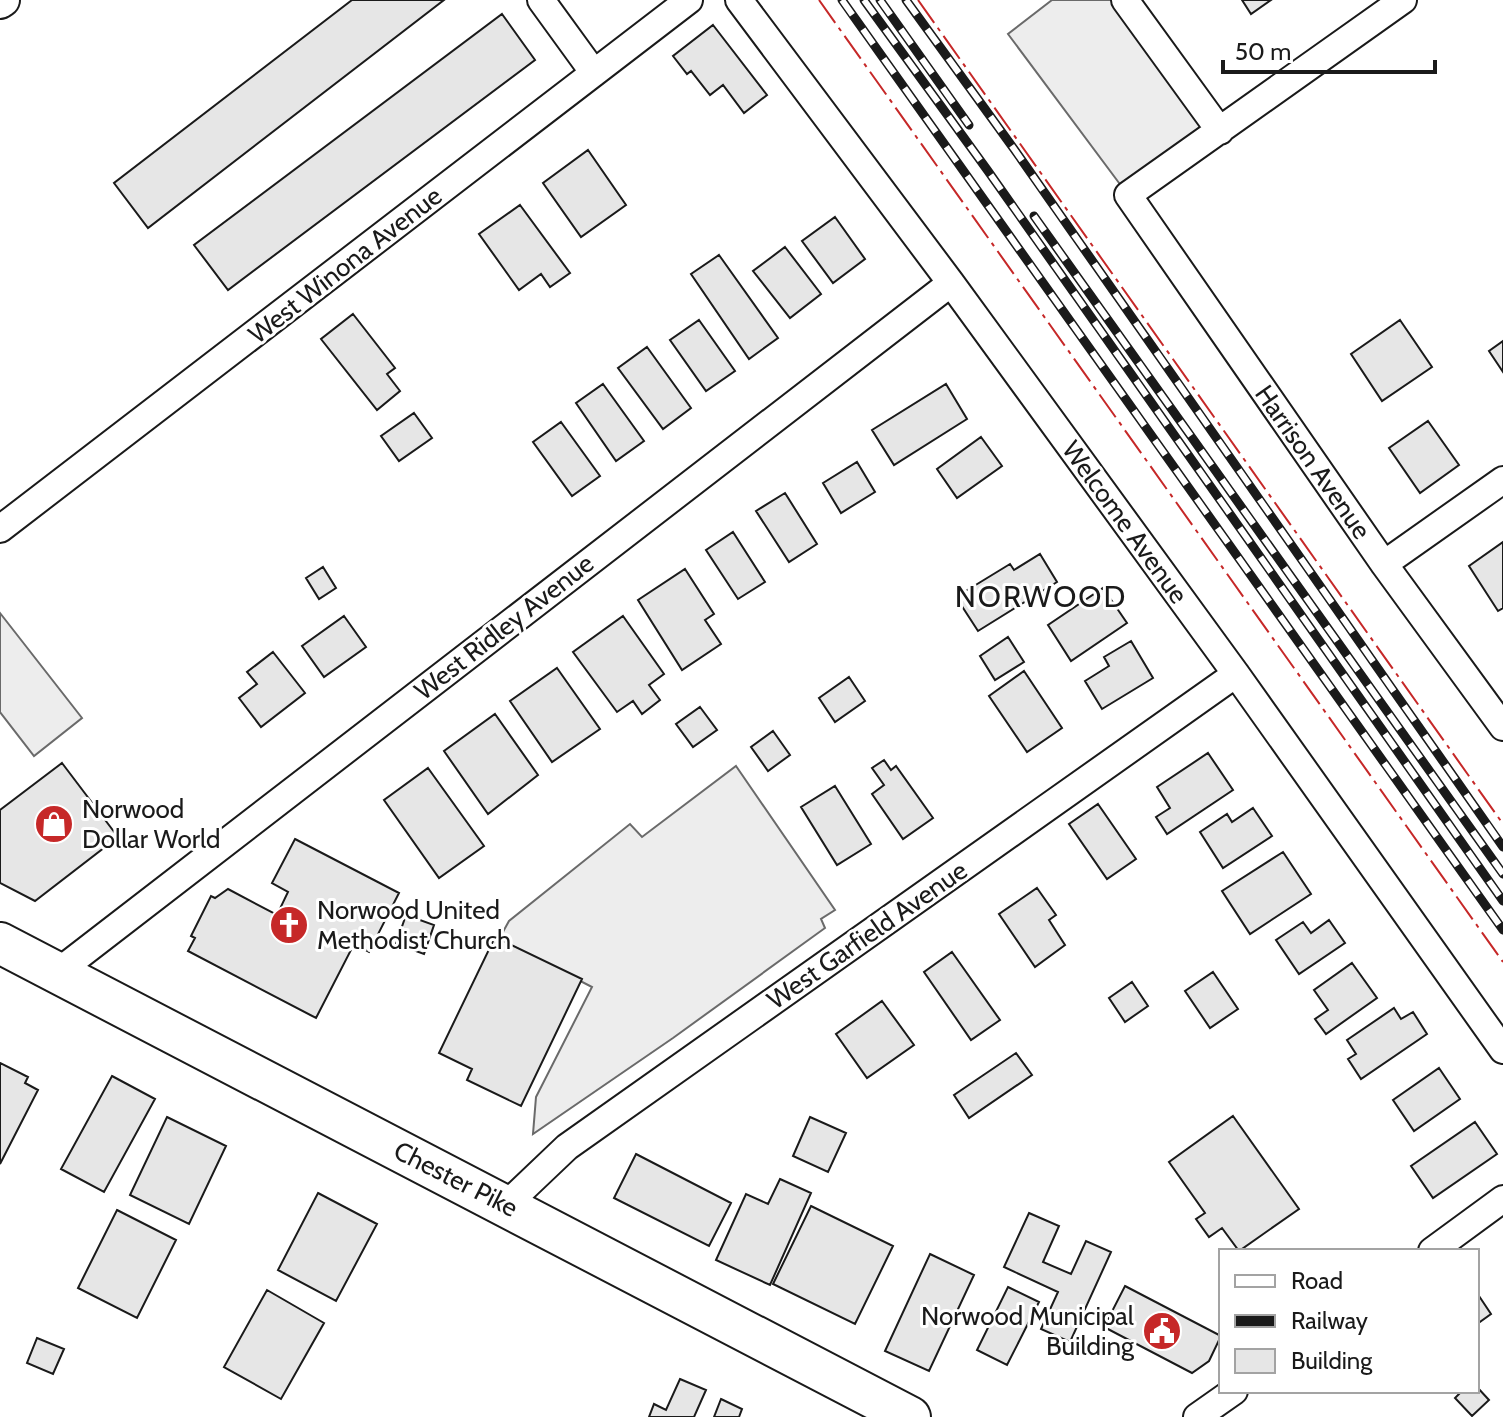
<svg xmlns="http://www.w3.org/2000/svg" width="1503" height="1417" font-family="Cabin,sans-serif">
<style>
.built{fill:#ededed;stroke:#6a6a6a;stroke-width:2}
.building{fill:#e6e6e6;stroke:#1a1a1a;stroke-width:2}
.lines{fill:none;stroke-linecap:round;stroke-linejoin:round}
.minor-casing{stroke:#1a1a1a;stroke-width:30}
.tertiary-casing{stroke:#1a1a1a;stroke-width:36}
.primary-casing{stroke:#1a1a1a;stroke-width:44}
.minor{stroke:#fff;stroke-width:26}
.tertiary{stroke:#fff;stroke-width:32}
.primary{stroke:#fff;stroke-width:40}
.rail-casing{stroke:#1a1a1a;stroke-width:9}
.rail{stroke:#fff;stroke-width:6;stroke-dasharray:18;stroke-linecap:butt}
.power{stroke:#c62828;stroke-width:2;stroke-dasharray:28 6 4 6;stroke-linecap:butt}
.labels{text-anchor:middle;stroke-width:6;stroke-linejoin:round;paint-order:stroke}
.street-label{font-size:26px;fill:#1a1a1a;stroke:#fff}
.poi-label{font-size:26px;fill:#1a1a1a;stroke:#fff;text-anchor:start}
.quarter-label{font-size:30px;letter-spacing:2px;fill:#1a1a1a;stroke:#fff}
</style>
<rect width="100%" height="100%" fill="#fff"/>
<path class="built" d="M1052,0h73l95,131 -92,64 -120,-161z
M0,613l82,105 -48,38 -34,-44z
M736,766l99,144 -14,9 4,9 -152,110 -140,96 3,-37 56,-110 -93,-48 10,-18 121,-97 12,13z"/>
<path class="building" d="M352,0h92l-296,228 -34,-45z
M1242,0h29l-20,14z
M502,14l33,46 -307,230 -34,-45z
M713,25l54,70 -23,18 -21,-28 -13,10 -19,-24 -4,3 -14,-18z
M588,150l38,55 -45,32 -38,-54z
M520,205l50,68 -20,14 -9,-13 -22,16 -40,-56z
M835,217l30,42 -32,24 -31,-42z
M785,247l36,47 -31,24 -37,-47z
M719,255l59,83 -29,21 -58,-85z
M353,314l42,54 -8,6 13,17 -23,19 -56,-71z
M699,320l36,51 -29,20 -36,-51z
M1400,320l32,47 -50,34 -31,-47z
M1503,341v31l-14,-21z
M647,347l44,61 -28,21 -45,-61z
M603,384l41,57 -28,20 -40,-58z
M946,384l21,35 -73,46 -22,-35z
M414,413l18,25 -33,23 -18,-25z
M1428,421l31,44 -39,28 -31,-45z
M561,422l39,54 -28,20 -39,-54z
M981,437l21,29 -45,32 -20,-29z
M857,462l18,30 -34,21 -18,-30z
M785,493l32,51 -28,18 -33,-51z
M733,532l32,50 -27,17 -32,-49z
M1503,542v66l-5,3 -29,-45z
M1040,554l17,28 -79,49 -22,-34 54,-33 4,6z
M323,567l13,21 -17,11 -13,-21z
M685,569l29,45 -9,6 16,24 -39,26 -44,-70z
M1103,588l24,35 -56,38 -23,-36z
M344,616l22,31 -42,30 -22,-31z
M623,616l41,58 -15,11 11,15 -18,14 -9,-13 -16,11 -44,-60z
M1008,637l16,25 -29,18 -15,-24z
M1131,641l22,37 -51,31 -17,-28 24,-15 -5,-9z
M273,652l32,41 -44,34 -22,-29 18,-14 -10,-12z
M557,668l43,61 -48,33 -42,-61z
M1024,671l38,57 -35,24 -38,-56z
M849,677l16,24 -30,21 -16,-24z
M700,707l17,23 -24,17 -17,-23z
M495,714l43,61 -50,39 -44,-63z
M773,731l17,24 -22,16 -17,-24z
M1208,753l25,37 -66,44 -11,-17 14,-9 -13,-21z
M884,760l7,10 5,-4 37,52 -30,21 -31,-45 12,-9 -12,-17z
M62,763l56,74 -83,64 -35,-18v-73z
M428,768l56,78 -45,32 -55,-78z
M835,786l36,58 -34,21 -36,-58z
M1098,804l38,55 -29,20 -38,-55z
M1253,808l19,28 -49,32 -23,-36 27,-18 5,8z
M295,839l104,54 -30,59 -15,-8 -38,74 -128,-67 7,-13 -4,-2 20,-40 4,2 13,-9 49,26 11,-23 -16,-9z
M1283,852l28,42 -61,40 -28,-43z
M1037,888l19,27 -7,5 16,25 -30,22 -36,-53z
M406,915l28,10 -10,29 -28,-10z
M1329,920l16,23 -46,31 -23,-34 27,-18 8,11z
M495,937l87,42 -61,127 -54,-26 5,-11 -33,-16z
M952,952l48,68 -29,20 -47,-68z
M1352,963l25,35 -51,36 -11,-15 13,-9 -14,-20z
M1213,972l25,37 -28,19 -25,-37z
M1132,982l16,24 -23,16 -16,-24z
M882,1001l32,44 -47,33 -31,-44z
M1394,1008l7,11 12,-7 14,22 -66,45 -13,-20 8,-5 -9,-14z
M1016,1053l16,22 -63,43 -15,-23z
M0,1063l28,14 -3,6 13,7 -38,74z
M1439,1068l21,31 -46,32 -21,-31z
M112,1076l43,23 -51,93 -43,-23z
M1233,1116l66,93 -60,42 -17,-23 -13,9 -13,-18 9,-6 -36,-51z
M167,1117l59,29 -37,78 -59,-29z
M810,1117l36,16 -18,39 -35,-16z
M1475,1122l22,32 -64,44 -22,-32z
M636,1154l95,49 -22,43 -95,-48z
M780,1179l31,14 -41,92 -54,-25 30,-66 22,10z
M318,1193l59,31 -41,77 -58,-31z
M811,1206l82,40 -38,78 -82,-40z
M117,1210l59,30 -39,78 -59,-30z
M1029,1213l30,13 -16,36 28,12 15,-33 25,11 -41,90 -29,-13 17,-37 -54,-25z
M930,1254l44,21 -45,96 -44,-20z
M1125,1286l96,50 -12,25 -17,12 -88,-46z
M1008,1287l31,15 -32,63 -30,-15z
M267,1290l57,33 -43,76 -57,-32z
M1477,1293l14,21 -14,10z
M37,1338l27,11 -11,25 -26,-11z
M680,1379l26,11 -12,27h-45l5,-13 12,6z
M1477,1387l12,13 -17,16 -17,-18 7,-7h15z
M721,1399l21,10 -3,8h-25z"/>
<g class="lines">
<defs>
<path id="minor" d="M541,0l53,73
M739,0l212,283 285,391 267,376
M1125,0l95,131
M1403,0l-275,195 256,369 119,163
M0,529l689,-529
M1384,564l119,-84
M58,972l893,-689
M506,1205l61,-58 669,-473
M1432,1251l71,-52
M1197,1417l37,-26"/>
<path id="tertiary" d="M0,2l3,-2"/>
<path id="primary" d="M0,943l910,474"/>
</defs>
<use href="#minor" class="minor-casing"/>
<use href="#tertiary" class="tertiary-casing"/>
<use href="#primary" class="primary-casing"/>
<use href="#minor" class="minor"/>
<use href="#tertiary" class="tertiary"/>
<use href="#primary" class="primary"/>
<defs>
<path id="rail" d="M842,0l661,930
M864,0l124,171 515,730
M880,0l89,125
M906,0l108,149 489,698
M1034,216l469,658"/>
</defs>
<use href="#rail" class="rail-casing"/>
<use href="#rail" class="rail"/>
<path class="power" d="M819,0l684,962
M918,0l585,824"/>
</g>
<defs>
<symbol id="shop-disc" viewBox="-11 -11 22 22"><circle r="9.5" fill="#c62828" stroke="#fff"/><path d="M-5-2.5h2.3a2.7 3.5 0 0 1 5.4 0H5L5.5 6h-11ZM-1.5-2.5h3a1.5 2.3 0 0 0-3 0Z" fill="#fff"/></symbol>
<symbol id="church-disc" viewBox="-11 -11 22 22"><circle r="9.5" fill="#c62828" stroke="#fff"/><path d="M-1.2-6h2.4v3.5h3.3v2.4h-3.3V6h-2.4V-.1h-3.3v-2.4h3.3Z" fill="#fff"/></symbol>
<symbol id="civic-disc" viewBox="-11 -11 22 22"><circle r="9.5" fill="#c62828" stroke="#fff"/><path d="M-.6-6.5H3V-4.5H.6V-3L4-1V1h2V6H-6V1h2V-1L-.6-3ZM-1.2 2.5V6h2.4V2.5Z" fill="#fff"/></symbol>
</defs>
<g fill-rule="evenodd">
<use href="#shop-disc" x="32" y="802" width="44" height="44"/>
<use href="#church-disc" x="267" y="903" width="44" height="44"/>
<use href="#civic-disc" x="1140" y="1309" width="44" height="44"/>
</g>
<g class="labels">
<g class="street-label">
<text transform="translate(345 265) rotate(-38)" y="9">West Winona Avenue</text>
<text transform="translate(1313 462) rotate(55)" y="9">Harrison Avenue</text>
<text transform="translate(1125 522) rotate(54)" y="9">Welcome Avenue</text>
<text transform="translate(504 627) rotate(-38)" y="9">West Ridley Avenue</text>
<text transform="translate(867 935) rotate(-35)" y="9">West Garfield Avenue</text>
<text transform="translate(456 1179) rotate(27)" y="9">Chester Pike</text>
</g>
<g class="poi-label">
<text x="82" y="818">Norwood<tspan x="82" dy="30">Dollar World</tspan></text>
<text x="317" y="919">Norwood United<tspan x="317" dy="30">Methodist Church</tspan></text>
<text x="1134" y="1325" text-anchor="end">Norwood Municipal<tspan x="1134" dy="30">Building</tspan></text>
</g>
<g class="quarter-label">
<text x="1041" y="607">NORWOOD</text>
</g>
</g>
<rect x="1219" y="1249" width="260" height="144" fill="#ffffff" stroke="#a3a3a3" stroke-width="2"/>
<rect x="1235" y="1275" width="40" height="12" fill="#ffffff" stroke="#a3a3a3" stroke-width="2"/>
<text x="1291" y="1289" font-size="24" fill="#1a1a1a">Road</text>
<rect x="1235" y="1315" width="40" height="12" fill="#1a1a1a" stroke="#a3a3a3" stroke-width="2"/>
<text x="1291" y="1329" font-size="24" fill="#1a1a1a">Railway</text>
<rect x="1235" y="1349" width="40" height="24" fill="#e6e6e6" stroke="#a3a3a3" stroke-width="2"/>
<text x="1291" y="1369" font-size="24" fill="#1a1a1a">Building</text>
<path d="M1223 60v12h212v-12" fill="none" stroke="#1a1a1a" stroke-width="4"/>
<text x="1235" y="60" font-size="24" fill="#1a1a1a" stroke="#ffffff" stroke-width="6" paint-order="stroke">50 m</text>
</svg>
